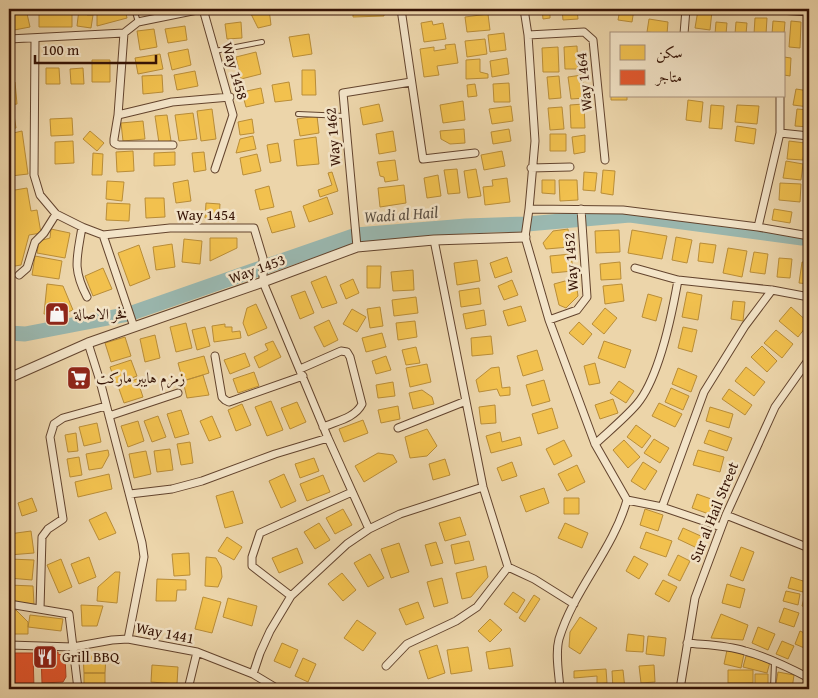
<svg xmlns="http://www.w3.org/2000/svg" width="818" height="698" font-family="'Gentium Book Plus',Amiri,serif">
<style>
.homes{fill:#f2c14e;stroke:#b98d38}
.shops{fill:#e4572e;stroke:#b04322}
.lines{fill:none;stroke-linecap:round;stroke-linejoin:round}
.river{stroke:#9ab8b0;stroke-width:15}
.service-casing{stroke:#63442e;stroke-width:6}
.minor-casing{stroke:#63442e;stroke-width:9}
.tertiary-casing{stroke:#63442e;stroke-width:11}
.service{stroke:#f3e4c8;stroke-width:4}
.minor{stroke:#f3e4c8;stroke-width:7}
.tertiary{stroke:#f3e4c8;stroke-width:9}
.labels{text-anchor:middle;stroke-width:5;stroke-linejoin:round;paint-order:stroke}
.street-label{font-size:15px;fill:#351305;stroke:#f3e4c8}
.poi-label{font-size:15px;fill:#351305;stroke:#f3e4c8;text-anchor:start}
.water-label{font-size:16px;font-style:italic;fill:#584d41;stroke:#f3e4c8}
</style>
<rect width="100%" height="100%" fill="#ecd5aa"/>
<filter id="stains"><feTurbulence type="fractalNoise" baseFrequency=".004" numOctaves="4"/><feColorMatrix values="0 0 0 0 .2 0 0 0 0 .09 0 0 0 0 .02 0 0 0 .5 -.17"/></filter>
<radialGradient id="worn" r=".72"><stop offset=".6" stop-color="#630" stop-opacity="0"/><stop offset="1" stop-color="#630" stop-opacity=".3"/></radialGradient>
<path class="homes" d="M9,9h17l4,18 -21,4z
M39,9h33v18h-33z
M79,9h9l-1,6h6l-2,13 -14,-2z
M112,9h13l2,9 -30,8v-15z
M255,9h14l2,16 -13,3 -9,-18z
M353,9h31v7l-31,1z
M542,9h13l2,1v4h-7v4l-7,1z
M562,9h15l1,10 -15,1z
M620,9h14l-2,13 -14,-2z
M650,9h18l-1,4 -17,-2z
M698,10l14,1 -2,19 -15,-2z
M488,14l2,16 -23,2 -2,-15z
M755,18h12l-1,16h-12z
M649,19l19,3 -1,12 -20,-2z
M432,21l1,4 10,-2 3,16 -22,3 -3,-19z
M773,21l12,1 -1,12h-12z
M791,21l10,1 -1,26 -11,-1z
M241,22l1,16 -15,1 -2,-15z
M716,22l11,1 -1,11h-11z
M736,22l11,1 -1,11h-11z
M185,26l2,14 -19,3 -3,-14z
M154,29l3,18 -17,3 -3,-19z
M504,33l2,17 -16,2 -2,-17z
M309,34l3,20 -19,3 -4,-20z
M485,39l2,15 -20,3 -2,-16z
M455,44l3,19 -21,3 2,9 -15,2 -4,-28 14,-2v4l12,-2 -1,-4z
M577,46l1,23h-13l-1,-22z
M558,47l1,25h-16l-1,-24z
M9,49h2l2,28 -4,1z
M188,49l3,16 -19,5 -4,-17z
M256,52l5,22 -20,5 -5,-22z
M160,54l3,15 -25,5 -3,-16z
M784,57l7,1 -1,18 -6,-1z
M507,58l2,16 -17,3 -2,-16z
M480,59v13l8,2v4l-22,1v-19z
M92,60h18v22h-18z
M46,68h13l1,16h-14z
M83,68l1,16h-13l-1,-15z
M302,70h13l1,25h-14z
M195,71l3,15 -21,4 -3,-15z
M162,75l1,17 -20,2 -1,-18z
M582,75l3,23 -14,1 -3,-22z
M559,76l2,22 -12,1 -2,-22z
M9,82h6l2,22 -8,1z
M289,82l3,18 -17,2 -3,-17z
M509,83l1,19h-16l-1,-18z
M611,83l1,13h15v4h-16z
M475,84l2,12 -9,1 -1,-12z
M261,88l3,15 -18,4 -4,-15z
M796,89l13,2v16l-16,-2z
M688,100l15,2 -2,20 -15,-2z
M463,101l2,19 -22,3 -3,-18z
M379,104l4,17 -20,4 -3,-17z
M584,104l1,24h-14l-1,-23z
M711,105l13,1 -2,23 -13,-1z
M737,105l22,1 -2,18 -22,-2z
M511,106l2,15 -21,3 -3,-15z
M562,107l2,22 -14,1 -2,-22z
M212,109l4,30 -15,2 -4,-30z
M797,109l12,1v17l-14,-1z
M193,113l4,26 -18,2 -4,-26z
M14,115l2,13 -7,1v-13z
M167,115l4,26 -12,2 -4,-27z
M317,116l2,17 -19,3 -3,-17z
M72,118l1,17 -22,1 -1,-17z
M252,119l2,14 -14,2 -2,-13z
M143,121l2,18 -22,2 -2,-18z
M737,126l19,3 -2,15 -19,-3z
M464,129l1,14 -15,1 -9,-5 -1,-8z
M509,129l2,12 -18,3 -2,-12z
M22,131l6,43 -17,2 -2,-22v-20z
M90,131l14,12 -7,8 -14,-12z
M393,131l3,20 -17,3 -3,-20z
M550,134h16v17h-16z
M585,135v17l-11,2 -2,-17z
M253,136l3,13 -20,4 4,-14z
M316,137l3,27 -22,2 -3,-26z
M73,141l1,22 -19,1v-22z
M789,141l16,2 -2,17 -16,-1z
M278,143l3,18 -11,2 -3,-18z
M133,151l1,20 -17,1 -1,-20z
M502,151l3,15 -21,4 -3,-15z
M175,152v13l-21,1v-13z
M204,152l2,18 -12,2 -2,-19z
M93,153l10,1 -1,21h-10z
M257,154l4,17 -18,4 -3,-17z
M395,160l3,20 -13,2 -1,-5 -4,-1 -3,-14z
M786,161l17,3 -2,16 -18,-2z
M457,169l3,24 -12,1 -4,-24z
M476,169l5,27 -13,2 -4,-27z
M603,170l12,1 -2,24 -12,-2z
M332,172l6,19 -18,6 -2,-7 14,-5 -4,-12z
M584,172l13,1 -2,18 -12,-1z
M438,175l3,21 -14,2 -3,-20z
M507,178l3,24 -25,3 -2,-18 10,-1 -1,-6z
M188,180l3,21 -15,2 -3,-20z
M542,180h13v14l-13,-1z
M559,180h18l1,20 -18,1z
M107,181l17,1 -2,19 -16,-2z
M780,183l21,1 -1,18 -21,-2z
M404,185l2,18 -26,4 -2,-19z
M269,186l5,21 -14,3 -5,-20z
M27,188l4,23 6,-1 4,23 -12,2 -8,30 -12,2v-76z
M327,197l6,17 -24,8 -6,-16z
M145,198h19l1,19 -19,1z
M107,203l23,1 -1,17 -23,-1z
M206,203l14,1 -1,15 -14,-1z
M774,209l18,3 -2,11 -18,-3z
M291,211l4,16 -23,6 -5,-15z
M51,229l19,4 -5,25 -28,-5 2,-12 11,-3z
M568,229l2,18 -24,2 -3,-6 10,-12z
M619,230l1,22 -24,1 -1,-22z
M632,230l35,6 -5,23 -34,-6z
M676,237l16,3 -5,23 -15,-3z
M210,238h27v10l-27,13z
M184,239l18,2 -2,23 -18,-2z
M700,243l16,2 -3,18 -15,-2z
M172,244l3,23 -19,3 -3,-23z
M139,245l11,33 -20,8 -12,-33z
M728,248l19,3 -5,26 -19,-4z
M754,252l14,2 -3,20 -15,-2z
M571,254l2,17 -21,2 -2,-17z
M35,256l27,5 -3,18 -27,-4z
M507,257l5,15 -17,6 -5,-15z
M779,258l13,1 -2,19 -13,-1z
M477,260l3,21 -23,4 -3,-22z
M620,262l1,17 -20,1 -1,-16z
M802,262l7,1v21l-10,-1z
M367,266h14l-1,22h-13z
M103,268l9,21 -19,7 -8,-20z
M413,270l1,20 -21,1 -2,-19z
M326,276l11,27 -15,5 -11,-26z
M353,279l6,14 -13,6 -6,-14z
M512,280l6,15 -14,5 -6,-14z
M565,281l12,8 1,7 -12,12 -7,-3 -5,-21z
M47,284l16,2 10,24 -13,5 -16,-1z
M622,284l2,17 -19,3 -2,-18z
M479,288l2,16 -20,3 -2,-16z
M305,291l9,22 -14,6 -9,-23z
M687,292l15,3 -4,25 -16,-3z
M648,294l14,4 -6,23 -14,-4z
M416,297l2,16 -24,3 -2,-16z
M733,301l12,1 -2,19 -12,-2z
M256,304l11,24 -19,8 -5,-13 4,-15z
M521,306l5,15 -18,5 -5,-15z
M380,307l3,19 -13,2 -3,-19z
M791,307l18,16 -11,14 -19,-16z
M605,308l12,10 -13,16 -12,-10z
M352,309l14,8 -9,15 -14,-8z
M484,310l2,15 -20,4 -3,-15z
M329,320l9,20 -14,7 -10,-20z
M415,321l2,16 -19,3 -2,-17z
M579,322l13,12 -9,11 -14,-12z
M186,323l6,25 -16,4 -6,-25z
M225,324v3h7v5l8,-1 1,7 -27,4 -2,-16z
M205,327l5,19 -13,4 -5,-20z
M683,327l14,3 -5,22 -14,-4z
M776,330l17,14 -11,14 -18,-15z
M382,333l4,14 -20,5 -4,-14z
M155,335l5,23 -15,4 -5,-23z
M491,336l2,18 -21,2 -1,-18z
M125,337l6,19 -20,6 -6,-19z
M273,341l8,16 -22,11 -5,-11 14,-7 -3,-6z
M604,341l27,9 -6,18 -27,-10z
M762,346l15,15 -10,11 -16,-15z
M416,347l4,16 -14,2 -4,-15z
M537,350l6,20 -20,6 -6,-20z
M245,353l5,13 -20,8 -6,-14z
M204,356l5,17 -26,8 -5,-18z
M386,356l5,14 -15,4 -4,-13z
M131,360l6,16 -21,8 -6,-17z
M595,363l5,20 -11,2 -5,-19z
M427,364l4,18 -21,5 -4,-19z
M499,367l3,21 8,-1v8l-10,1 -3,-7 -18,3 -3,-12 15,-12z
M746,367l19,15 -11,14 -19,-15z
M678,368l19,8 -6,16 -19,-8z
M254,372l5,14 -21,7 -5,-14z
M203,375l6,20 -22,3 -4,-17z
M137,379l6,18 -19,6 -6,-17z
M544,380l6,21 -18,5 -6,-21z
M619,381l15,10 -8,12 -16,-10z
M393,382l2,14 -17,2 -2,-13z
M671,388l18,8 -6,14 -18,-8z
M729,389l23,16 -7,10 -23,-16z
M422,390l10,7 2,7 -21,5 -4,-16z
M613,399l5,14 -18,6 -5,-14z
M271,401l12,29 -16,6 -12,-29z
M297,402l9,20 -16,7 -9,-21z
M659,403l23,11 -7,13 -23,-11z
M242,404l9,21 -15,6 -8,-21z
M495,405l1,18 -15,1 -2,-17z
M398,406l2,13 -19,4 -3,-13z
M710,407l23,7 -4,14 -23,-7z
M552,408l6,20 -20,6 -6,-20z
M181,410l8,24 -14,4 -8,-24z
M158,416l8,21 -14,5 -8,-21z
M212,416l9,21 -12,4 -9,-20z
M363,420l5,13 -24,9 -5,-13z
M138,421l6,20 -16,6 -7,-21z
M97,423l4,19 -17,4 -5,-19z
M636,425l15,11 -9,12 -15,-11z
M427,429l10,17 -10,10 -17,2 -5,-21z
M709,430l23,8 -5,13 -23,-8z
M500,432l2,10 18,-5 2,8 -31,8 -5,-17z
M76,433l2,18 -10,1 -3,-17z
M654,439l15,9 -9,15 -16,-10z
M564,440l8,16 -18,9 -8,-16z
M624,440l16,17 -12,11 -15,-18z
M190,442l3,21 -12,2 -4,-21z
M170,449l3,21 -16,2 -3,-21z
M108,450l1,5 -7,13 -13,2 -3,-16z
M698,450l26,7 -4,15 -27,-7z
M146,451l5,23 -17,4 -5,-24z
M378,453l15,2 4,7 -33,20 -9,-16z
M79,457l3,18 -12,2 -3,-18z
M314,458l5,13 -19,7 -5,-14z
M445,459l5,16 -17,5 -4,-16z
M512,462l5,14 -15,5 -5,-13z
M643,462l14,9 -12,19 -14,-9z
M577,465l8,17 -18,9 -9,-17z
M109,474l3,15 -34,8 -3,-15z
M284,474l12,27 -15,7 -12,-27z
M323,475l7,17 -23,9 -7,-17z
M544,488l5,15 -23,9 -6,-16z
M233,491l10,32 -18,5 -9,-32z
M697,494l17,6 -5,14 -17,-6z
M32,498l5,13 -15,5 -4,-13z
M564,498h15v16h-15z
M9,501h3v24h-3z
M343,509l9,16 -17,9 -9,-16z
M645,509l18,6 -5,16 -18,-6z
M106,512l10,21 -17,7 -10,-20z
M460,517l6,18 -21,6 -6,-18z
M319,523l11,17 -15,9 -11,-17z
M565,523l23,10 -6,15 -24,-10z
M683,528l20,9 -6,11 -19,-9z
M31,531l3,22 -25,2v-21z
M646,532l26,9 -6,16 -26,-9z
M227,537l15,10 -8,13 -16,-9z
M469,541l5,19 -19,4 -4,-19z
M436,542l7,21 -12,3 -6,-21z
M399,543l10,29 -18,6 -10,-29z
M741,547l13,5 -11,29 -13,-5z
M297,548l6,15 -24,10 -7,-15z
M189,553l1,22 -16,1 -2,-22z
M370,554l14,24 -16,9 -14,-24z
M678,555l12,6 -10,20 -12,-6z
M634,556l14,8 -9,15 -13,-8z
M89,557l7,20 -17,7 -8,-20z
M206,557l10,1 5,9 1,10 -4,10 -13,-1z
M9,559l25,1 -2,20 -23,-2z
M61,559l11,28 -13,6 -12,-28z
M486,566l2,11 -17,20 -9,2 -6,-26z
M115,572h5l-3,31 -20,-2 1,-14z
M342,573l14,17 -13,11 -15,-17z
M791,577l15,5 -3,10 -15,-4z
M442,578l6,25 -14,4 -7,-25z
M157,579l29,1v10h-9l-1,11h-20z
M663,580l14,7 -8,15 -14,-8z
M808,583h1v25l-7,-2z
M727,584l18,5 -5,19 -18,-5z
M9,585l24,1 1,18 -25,-3z
M786,591l14,3 -2,11 -15,-4z
M513,592l12,8 -8,13 -13,-9z
M534,595l6,4 -15,23 -6,-4z
M203,597l18,5 -9,31 -17,-4z
M228,598l29,8 -5,20 -29,-9z
M418,602l6,16 -18,7 -7,-16z
M81,605l22,1 -6,20h-15z
M784,608l15,5 -5,14 -15,-5z
M9,609l7,1 12,12v12h-19z
M721,614l27,11 -5,15 -32,-2z
M30,615l33,4 -2,12 -33,-4z
M580,617l17,11 -17,26 -11,-7 1,-15z
M490,619l12,11 -12,12 -12,-11z
M357,620l19,13 -13,18 -19,-13z
M758,627l17,7 -7,16 -16,-7z
M800,631l9,4v15l-14,-6z
M628,634l16,2 -1,16 -17,-1z
M648,636l18,2 -2,18 -18,-2z
M782,641l12,5 -6,13 -12,-5z
M282,643l16,7 -8,18 -16,-7z
M437,645l8,28 -17,6 -9,-28z
M468,647l4,24 -21,3 -4,-24z
M510,648l3,18 -24,3 -3,-17z
M727,650l17,4 -3,14 -17,-4z
M83,654l23,1 -1,18h-21z
M746,656l24,6 -3,11 -24,-6z
M303,658l13,6 -8,18 -13,-6z
M152,665l26,2 -1,17 -26,-2z
M654,665l1,17 -14,1 -2,-17z
M606,669l1,14 -10,1v-8l-23,2v-7z
M623,670l2,19h-12l-1,-18z
M728,670h25v13h-25z
M778,672l16,3 -2,14h-17z
M84,673h21v15h-21z
M755,674h13v15h-13z
M753,683v6h-22l-2,-5z"/>
<path class="shops" d="M48,652h10v2l7,2 1,21 -3,5 -21,1 -1,-28h7z
M9,653h24l1,35 -25,1z"/>
<g class="lines">
<path class="river" d="M9,333l16,1 104,-20 227,-79 110,-9 61,-2 103,-9 172,23"/>
<defs>
<path id="service" d="M134,9l4,13
M215,51l47,-9
M298,114l47,2
M773,689l1,-27"/>
<path id="minor" d="M203,9l30,106 -18,54
M401,9l22,150 52,-6
M524,9l4,26 7,106 -6,68 -4,28 24,83 46,124 32,56c-14,50 -53,89 -68,139 -4,15 0,35 1,50
M765,9l44,3
M124,33l-6,82 54,-13 58,-5
M684,34l2,-25
M528,35l56,-3 9,8 12,120
M9,39l115,-6 14,-11 64,-13
M35,39l-1,136 6,20 16,19 26,13 21,8 67,-7h84l9,30v24l65,156 41,91
M809,44v5
M118,115l-4,24v4l4,2h55
M780,133l29,3
M531,168l39,-1
M529,209l94,1 135,17 51,9
M82,227c-5,31 -10,41 5,70
M758,227l22,-94v-37
M103,235l31,92
M357,247l-14,-154 68,-11
M635,268l43,12 94,10 37,7
M19,275l8,-7 8,-26 9,-9 12,-19
M549,320l28,-10 10,-13 -6,-88
M88,343l12,38 42,162 2,14 -16,82
M215,356l7,41 3,3 4,2 74,-26
M300,369l41,-18 6,1 3,5 12,47c-7,14 -25,17 -39,23
M109,416l69,-23
M398,428l68,-27
M595,444c14,-13 30,-26 42,-40 22,-26 35,-90 41,-124
M130,494l42,-5 30,-8 73,-27 53,-16
M627,500l35,7 59,20
M662,507l42,-115 41,-66 27,-36
M726,515l83,33
M508,567l26,12 40,25
M291,596l-39,-30v-9l8,-24 92,-41
M9,604l60,10 9,75
M40,609l2,-72 6,-8 15,-10 -13,-82 4,-13 9,-6 43,-12
M687,643c19,2 39,2 58,8 23,6 43,16 64,27
M9,645l64,2 39,-7 16,-1 69,13 56,22 25,15
M386,666l21,-22 49,-23 21,-14 31,-40 -25,-80 -49,-247
M253,674l7,-21 10,-22 21,-35 56,-52 22,-15 31,-15 83,-27
M188,689l9,-37
M680,689l15,-91 31,-83 49,-108 34,-48"/>
<path id="tertiary" d="M9,378l79,-35 175,-61 94,-35 77,-7 91,-3"/>
</defs>
<use href="#service" class="service-casing"/>
<use href="#minor" class="minor-casing"/>
<use href="#tertiary" class="tertiary-casing"/>
<use href="#service" class="service"/>
<use href="#minor" class="minor"/>
<use href="#tertiary" class="tertiary"/>
</g>
<defs>
<symbol id="shop-square" viewBox="-11 -11 22 22"><rect x="-9" y="-9" width="18" height="18" rx="4" fill="#8f2418" stroke="#f3e4c8"/><path d="M-5-2.5h2.3a2.7 3.5 0 0 1 5.4 0H5L5.5 6h-11ZM-1.5-2.5h3a1.5 2.3 0 0 0-3 0Z" fill="#fff"/></symbol>
<symbol id="supermarket-square" viewBox="-11 -11 22 22"><rect x="-9" y="-9" width="18" height="18" rx="4" fill="#8f2418" stroke="#f3e4c8"/><path d="M-6-5.5h2.5l.6 2H6L4.5 2H-2.5L-4.4-4H-6ZM-1.5 3.2a1.3 1.3 0 1 0 .1 0ZM3 3.2a1.3 1.3 0 1 0 .1 0Z" fill="#fff"/></symbol>
<symbol id="restaurant-square" viewBox="-11 -11 22 22"><rect x="-9" y="-9" width="18" height="18" rx="4" fill="#8f2418" stroke="#f3e4c8"/><path d="M-5-6h1v4h1v-4h1v4h1v-4h1v5L-1.5 .5V6h-2V.5L-5-1ZM5-6V6H3V1.5H1.5Q1.5-4 5-6Z" fill="#fff"/></symbol>
</defs>
<g fill-rule="evenodd">
<use href="#shop-square" x="43" y="300" width="28" height="28"/>
<use href="#supermarket-square" x="65" y="364" width="28" height="28"/>
<use href="#restaurant-square" x="31" y="643" width="28" height="28"/>
</g>
<g class="labels">
<g class="street-label">
<text transform="translate(235 71) rotate(74)" y="5">Way 1458</text>
<text transform="translate(584 82) rotate(-96)" y="5">Way 1464</text>
<text transform="translate(333 137) rotate(-95)" y="5">Way 1462</text>
<text x="206" y="220">Way 1454</text>
<text transform="translate(571 262) rotate(-94)" y="5">Way 1452</text>
<text transform="translate(257 269) rotate(-20)" y="5">Way 1453</text>
<text transform="translate(714 512) rotate(-68)" y="5">Sur al Hail Street</text>
<text transform="translate(165 633) rotate(11)" y="5">Way 1441</text>
</g>
<g class="poi-label">
<text x="74" y="319">فخر الاصالة</text>
<text x="96" y="383">زمزم هايبر ماركت</text>
<text x="62" y="662">Grill BBQ</text>
</g>
<g class="water-label">
<text transform="translate(401 214) rotate(-4)" y="6">Wadi al Hail</text>
</g>
</g>
<rect width="818" height="698" fill="none" stroke="#ecd5aa" stroke-width="30"/>
<rect x="10" y="10" width="798" height="678" fill="none" stroke="#351305" stroke-width="2.5"/>
<rect x="15" y="15" width="788" height="668" fill="none" stroke="#351305"/>
<rect x="610" y="32" width="175" height="65" fill="#f3e4c8" stroke="#a7907a"/>
<rect x="620" y="45" width="25" height="15" fill="#f2c14e" stroke="#a7907a"/>
<text x="656" y="58" font-size="15" fill="#351305">سكن</text>
<rect x="620" y="70" width="25" height="15" fill="#e4572e" stroke="#a7907a"/>
<text x="656" y="82" font-size="15" fill="#351305">متاجر</text>
<path d="M35 55v8h121v-8" fill="none" stroke="#351305" stroke-width="2.5"/>
<text x="42" y="55" font-size="15" fill="#351305" stroke="#f3e4c8" stroke-width="4" paint-order="stroke">100 m</text>
<rect width="100%" height="100%" filter="url(#stains)"/>
<rect width="100%" height="100%" fill="url(#worn)"/>
</svg>
